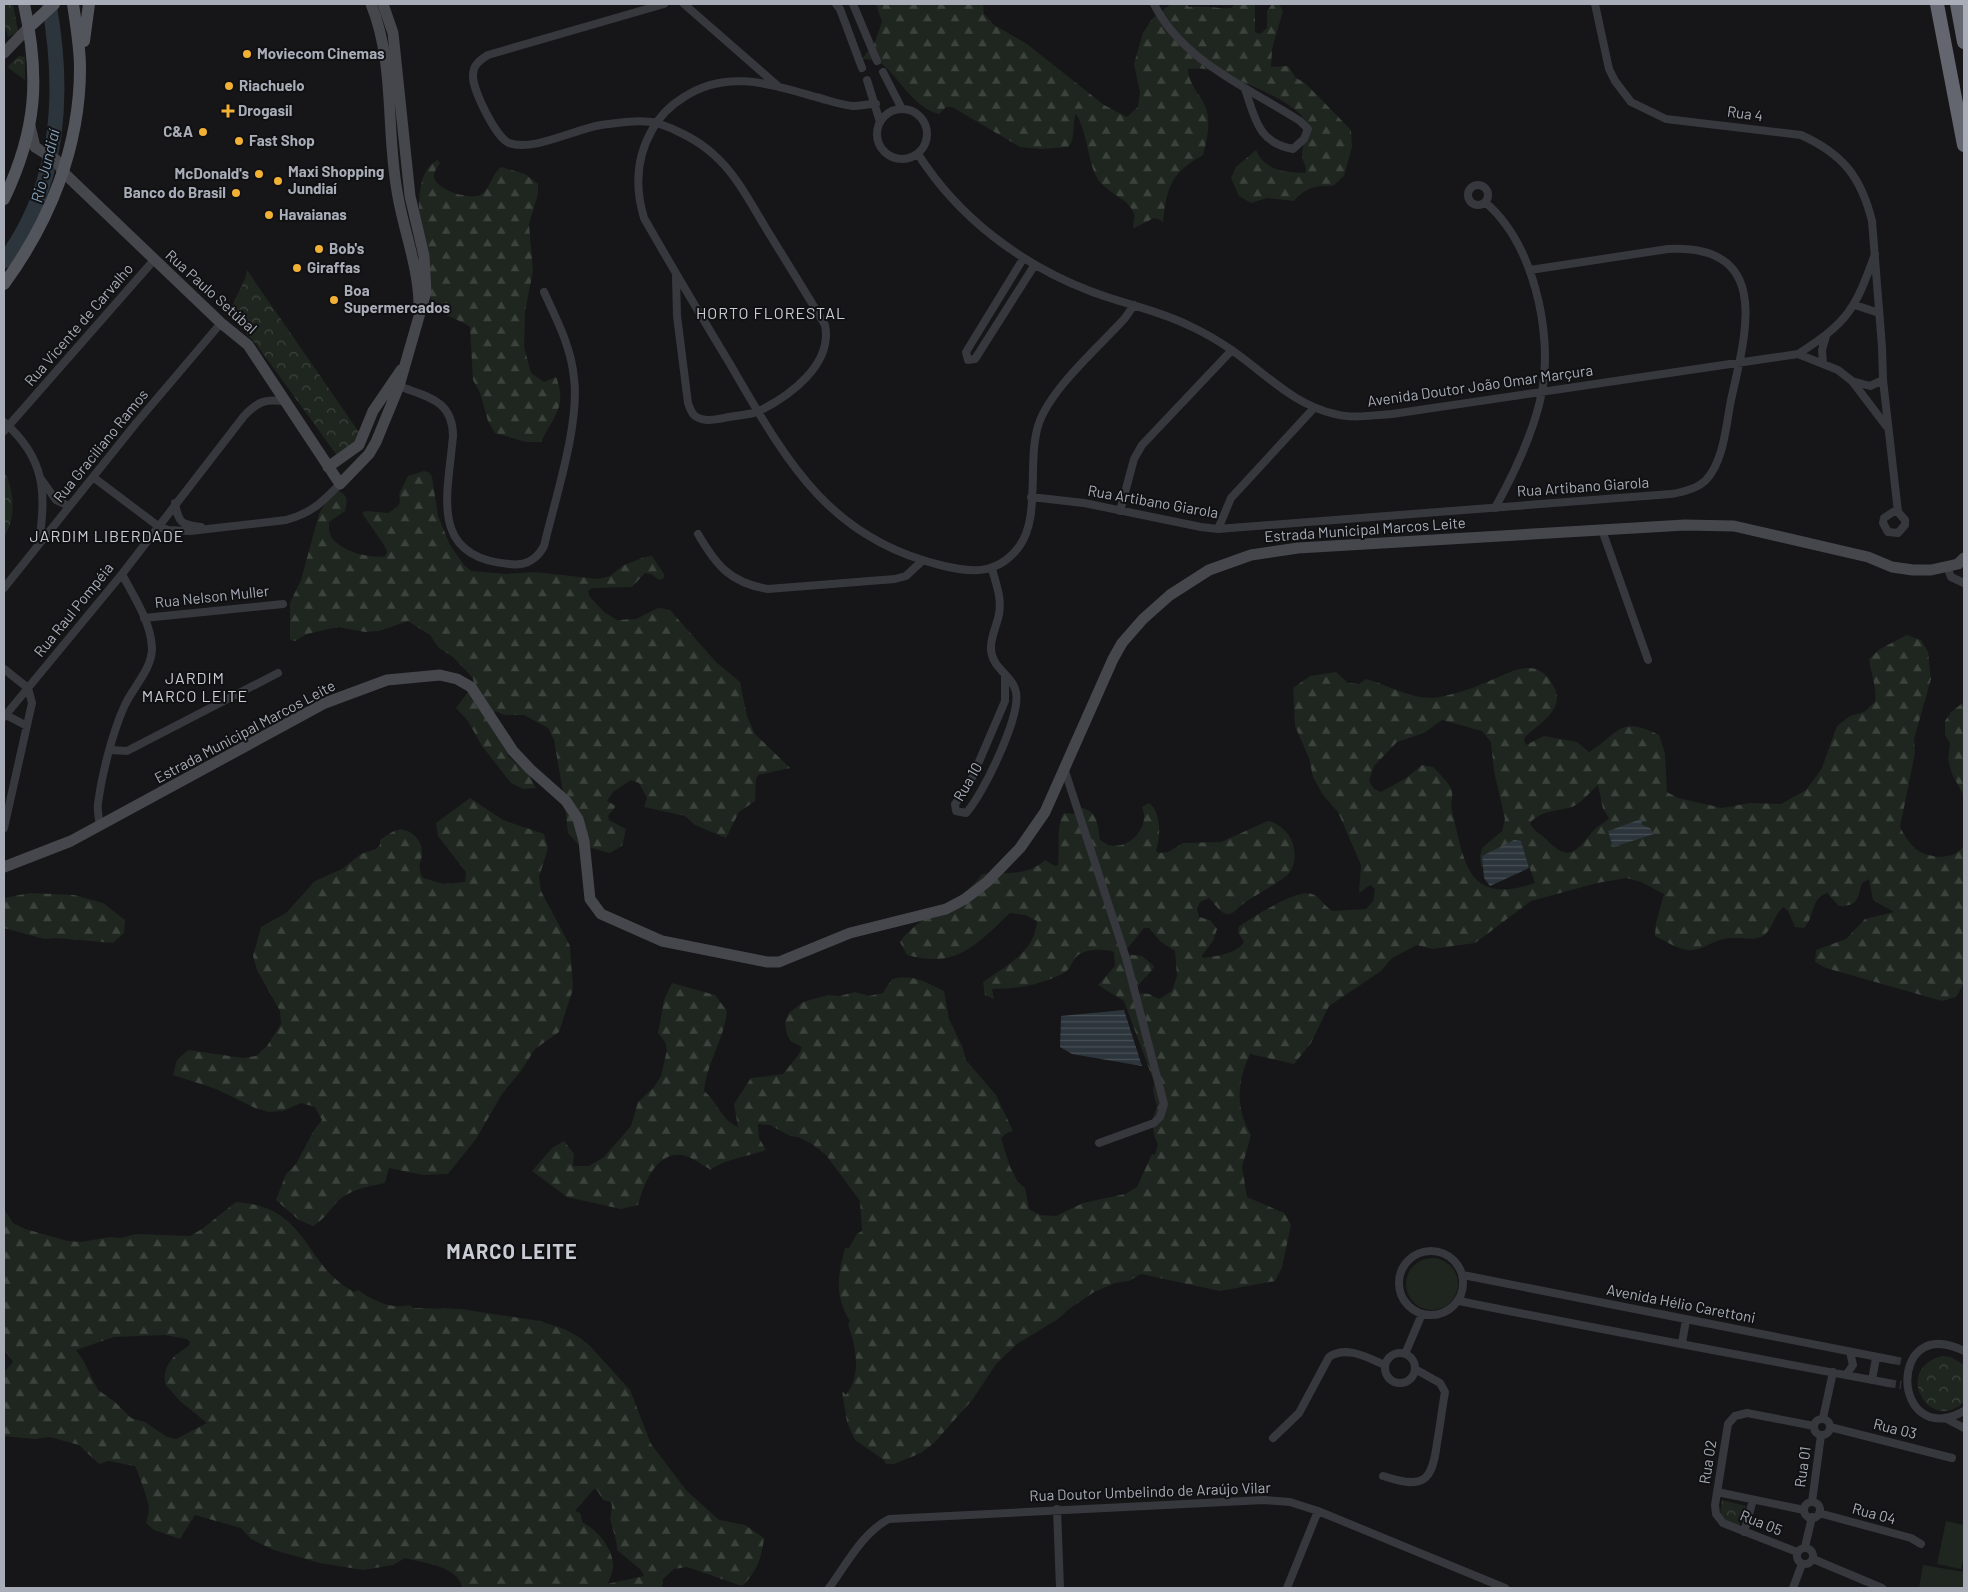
<svg xmlns="http://www.w3.org/2000/svg" width="1968" height="1592" font-family="Barlow,sans-serif">
<style>
.grass{fill:#1e261f}
.forest{fill:url(#forest-firs);fill-rule:evenodd}
.park{fill:url(#park-crowns)}
.water{fill:url(#water-rules)}
.lines{fill:none;stroke-linecap:round;stroke-linejoin:round}
.river{stroke:#2c353c;stroke-width:15}
.street-tunnel{stroke:#333438;stroke-width:8;stroke-dasharray:8 4;stroke-linecap:butt}
.street{stroke:#37383d;stroke-width:8}
.secondary{stroke:#45474d;stroke-width:11}
.primary{stroke:#53555c;stroke-width:12}
.highway{stroke:#63666e;stroke-width:14}
.poi-dot{fill:#f2b134;stroke:#111113;stroke-width:2}
.labels{text-anchor:middle;stroke-width:4;stroke-linejoin:round;paint-order:stroke}
.poi-label{font-size:15px;font-weight:bold;fill:#a8adb8;stroke:#111113;text-anchor:start}
.street-label{font-size:15px;fill:#a8adb8;stroke:#111113}
.water-label{font-size:16px;font-style:italic;fill:#7f9bb3;stroke:#111113}
.neighbourhood-label{font-size:16px;letter-spacing:1px;fill:#c9ccd4;stroke:#111113}
.district-label{font-size:20px;font-weight:bold;letter-spacing:1px;fill:#c9ccd4;stroke:#111113}
</style>
<defs>
<pattern id="forest-firs" width="22" height="20" patternUnits="userSpaceOnUse" patternTransform="scale(1.25)"><rect width="22" height="20" fill="#1e261f"/><path d="M5 1l3.5 6h-7zM16 11l3.5 6h-7z" fill="#3c433d"/></pattern>
<pattern id="park-crowns" width="20" height="18" patternUnits="userSpaceOnUse" patternTransform="scale(1.25)"><rect width="20" height="18" fill="#1e261f"/><path d="M2 6a3 3 0 1 1 6 0M12 15a3 3 0 1 1 6 0" fill="none" stroke="#3c433d"/></pattern>
<pattern id="water-rules" width="6" height="5" patternUnits="userSpaceOnUse" patternTransform="scale(1.25)"><rect width="6" height="5" fill="#2c353c"/><path d="M0 2.5h6" fill="none" stroke="#485056"/></pattern>
</defs>
<rect width="100%" height="100%" fill="#161618"/>
<path class="grass" d="M1406 1284a26 26 0 1 1 52 0a26 26 0 1 1-52 0Z
M1946,1521l18,4v30l-3,14 -24,-5z
M1923,1565l41,7v16h-45z"/>
<path class="forest" d="M876,4h107l1,10 10,11 33,19 77,61 23,12 11,-10 2,-15 -6,-28 9,-31 9,-14 19,-15h15l3,3c15,-2 27,2 42,1l4,-4h20v28l5,2 7,-6v-17l5,-7h7l4,7 -11,38 -1,18 17,-1 8,12 9,5 46,47 1,17 -8,29 -11,10c-17,-1 -28,2 -39,15l-27,-3 -16,5 -12,-7 -8,-18 5,-11 20,-17c9,21 29,22 49,23 3,-7 -3,-11 -3,-18 0,-12 9,-21 3,-34 -8,-20 -81,-48 -101,-52 -5,-1 -11,0 -16,0 1,17 12,24 18,39 5,16 1,32 -3,47 -31,17 -37,32 -40,68l-2,-3 -7,-2 -20,10c-2,-5 1,-9 0,-14 -5,-17 -29,-20 -38,-38 -9,-19 -9,-45 -20,-62 -5,11 1,23 -8,33l-27,2 -21,-2 -68,-40h-6l-7,7c-25,-6 -39,-35 -57,-50 -6,-4 -13,-5 -20,-5l13,-17 7,-20z
M438,160l2,3c-2,3 -5,7 -6,11 -2,15 34,26 46,21 11,-6 11,-20 21,-28l24,7 13,10v10l-9,30 4,47 -8,40 -1,36 7,26 13,9 12,-5c12,30 -4,41 -15,65h-15l-31,-9 -7,-12 -8,-28 -7,-13 -3,-53c-12,-9 -29,-11 -38,-23 -5,-30 -30,-129 6,-144z
M424,471l6,2 2,4 6,39 12,29 14,20 7,6 35,3 29,-2 63,7 12,-3 14,-11 21,-8 7,-1 12,18v4l-5,2 -8,-6 -6,-1 -13,14 -40,1 -4,3 2,6 14,15 13,8 19,-1 22,-11 12,2 46,52 24,20 7,34 8,18 35,34 -32,7 -2,4 -1,22 -16,11 -13,26 -31,-13 -10,-9 -41,-9 3,-9 -8,-15 -8,-3 -18,12 -6,9 9,5 -8,10 1,4 17,9 -4,17 -13,7 -31,-9 -10,-11 -4,-35 -10,-58 -6,-12 -24,-13h-20l-9,-4 -2,3 14,31 1,11 21,19 7,13 -13,1 -12,-6 -29,-37 -14,-25 -12,-13 18,-24 -1,-6 -20,-21 -14,-9 -9,-13 -22,-14 -29,10 -14,1 -27,-5 -31,7 -12,7 -5,-1v-37l11,-23 18,-66 6,-11 8,-10 6,-2c10,5 8,11 6,20l-16,11c0,6 0,11 3,16 9,13 38,21 53,18l2,-4 -3,-7 -22,-32 4,-2 22,2c9,-6 14,-7 11,-19l9,-18z
M1907,635l14,5 7,12 3,27 -17,60 1,14 -15,74c4,8 9,16 16,22 13,10 40,12 48,-4v138l-8,14 -14,4 -116,-33 -11,-6 1,-12 30,-11 19,-20 29,-7 -21,-12 -4,-21 -7,4c-5,17 -4,23 -23,23l-12,-13c-17,6 -12,24 -23,35l-9,-1 -7,-16 -5,-4c-9,8 -10,22 -20,29 -11,6 -26,0 -39,3 -12,2 -24,13 -37,11 -11,-2 -22,-9 -32,-14l1,-13 8,-29 -23,-12 -14,-4 -30,5 -66,18 -56,42 -43,6 -15,-4 -25,13 -11,13 -52,35 -18,37 -17,21 -44,-10c-13,28 -15,54 1,81l-9,32 5,30 37,16 7,12 -9,42 -7,14 -55,10 -79,-17 -12,7 -14,2 -21,9 -25,17 -11,10 -41,25 -21,20 -23,35 -39,44 -13,10 -27,11h-8l-2,-4 -29,-20 -8,-18 -5,-31 4,4c16,-21 10,-47 2,-71l2,-3c-16,-25 -12,-46 -5,-73h4l8,-14 5,-3 -2,-30 -34,-46 -14,-11 -14,-7 -8,-1 -20,-11 -12,-1 1,14 7,12c-16,6 -45,10 -55,20 -8,-5 -17,-11 -25,-14 -29,-8 -42,28 -48,49l-17,4 -54,-12 -35,-26 20,-23 12,-7 10,13 -1,12h16l15,-9 27,-31 7,-24 16,-15 7,-11 6,-26 -2,-8 -7,-9 6,-33 8,-17 43,12 12,16c-3,29 -20,51 -23,80 14,11 16,28 34,36l-4,-23 17,-26 32,-4 16,-20 3,-7 -10,-5 -5,-7 -2,-13 4,-9 14,-11 25,-7 12,1 15,-4 14,4 14,-3 9,-14c21,-5 34,3 52,12l5,28 13,27 4,14 30,35 17,36 -8,3 -4,4 9,29 8,15 7,6 4,21 11,6 16,1 27,-13 42,-9 12,-7 15,-33 3,1 3,-11c-6,-10 -7,-27 -1,-37l-4,-16 1,-9 -30,-81 -26,-16 17,-19 -1,-14c-9,-4 -30,-3 -37,4 -6,6 -6,14 -15,18 -23,11 -44,15 -70,15l2,10 -9,-4 -2,-13c24,-17 52,-30 54,-61l-12,-6 -15,-2c-34,32 -53,56 -103,42l-7,-13c21,-30 62,-38 82,-68 23,-2 45,3 63,-14l10,6 3,-1c2,-15 -2,-42 6,-52l11,1 8,-6c15,4 15,19 17,32 18,15 42,-2 44,-21 1,-4 -1,-8 -2,-12l7,-4c12,8 12,35 7,47l2,3 10,-1 15,-9 38,-1 47,-21c10,2 18,9 23,18 5,11 5,23 -1,33 -6,9 -40,25 -51,35 -3,4 -8,8 -13,7 -6,-2 -12,-11 -17,-16l-9,4 -3,7 2,8 11,3 7,9 -4,12 -11,14 1,3c15,-2 33,-4 41,-16l-6,-10 1,-6c16,-9 57,-38 73,-32 9,3 12,13 21,17l33,-2 7,-8 2,-12 -5,-4 -11,8 2,-28 -23,-53 -15,-17 -10,-18 -4,-19 -14,-32 -2,-38 17,-12 26,-4 12,11 11,1 7,-5c22,6 43,19 66,19 14,-1 42,-10 55,-16 26,-10 51,-29 68,7 9,21 -15,34 -29,47l-2,4 2,5 18,-9 33,6 12,10c31,-19 30,-37 70,-17l6,18 2,39 11,6 44,10 28,-5 31,1 25,-14 16,-22 15,-42 13,-10 14,-4 11,-10c2,-16 -4,-27 -6,-43l11,-10zM1442,720l40,11 9,11 3,29 11,48 -3,12 -20,17 -2,8 1,10 4,4 6,1 38,-5 6,17c-68,23 -70,-19 -83,-72 -2,-7 2,-16 -1,-23 -4,-7 -12,-15 -18,-21l-11,-2 -16,13 -25,14 -7,-3 -5,-8 5,-15 23,-24 27,-9zM1598,785l5,24 6,9c-4,5 -10,7 -15,12 -18,21 -24,34 -48,9 -6,-6 -13,-8 -16,-16 12,-14 29,-11 44,-17 8,-4 17,-15 24,-21zM1144,928h5l12,14 14,9 2,25 -5,15 -13,8 -10,-5 -12,-1c0,-13 13,-16 17,-27l-12,-10 -19,-2z
M1964,702v94l-12,-22 -4,-15 2,-16 -5,-8v-14l6,-9z
M470,798l33,22 41,14 4,14 -9,29 2,14 29,55 3,43 -14,43 -24,17 -14,22 -19,23 -26,45 -28,35 -25,1 -34,-7 -4,15c-18,4 -36,6 -50,21 -7,9 -12,16 -22,22l-14,-6 -23,-20 10,-26 10,-10 18,-34 8,-10 -7,-13 -14,-4 -18,8 -14,1 -14,-4 -39,-19 -43,-14 4,-15 11,-10 55,8 13,-2 11,-10 14,-22 -1,-13 -23,-41 -4,-14 8,-29 25,-14 29,-32 27,-12 19,-15 15,-5 4,-4v-5c5,-3 12,-9 18,-10 11,-3 24,10 24,21 0,13 -6,13 1,27l21,6 21,-2 1,-10 -28,-36 -2,-13z
M30,893l44,2 29,8 22,17 -1,13 -11,10 -56,-5 -13,1 -40,-11v-30z
M236,1202c74,5 66,62 118,90l4,-2c14,10 34,20 51,15l5,3 47,1 79,12 24,8 15,8 11,9 40,44 21,54 36,47 32,29 26,5 19,13c-2,19 -7,34 -22,48l-55,-19 -13,2 -11,10 -1,9h-200c-3,-22 -39,-25 -57,-30l-12,7 -30,5 -43,-7 -46,-13 -23,-11 -10,-11 -46,-13 -15,24 -26,-9 -8,-7c1,-5 3,-10 3,-15 0,-5 -12,-39 -14,-42l-27,-5 -9,3 -20,-19 -29,-8 -15,2 -31,-3v-64l9,-10 -9,-13v-140l9,14 12,6 43,12 13,1 28,-5 12,1 15,-4 54,2 12,-7zM164,1335l23,4 3,3 -1,4c-16,9 -26,19 -24,38l15,17 27,22 -31,16 -9,-2 -22,-15 -14,-4 -16,-16 -17,-12 -15,-30 -7,-10 38,-13zM594,1489l3,1 6,10 8,2c3,7 -2,13 0,20 2,10 6,17 6,28l24,20 3,6 -37,8c2,-4 5,-10 6,-15 2,-18 -15,-39 -30,-46l-3,-10 -5,-2z"/>
<path class="park" d="M4,4h9l5,28 -10,5 -4,-15z
M19,56l6,1v23l-18,-13z
M247,270l116,168 -22,23 -85,-117 -28,-30 17,-35z
M4,471c11,20 12,48 0,66z
M1942,1356l9,1 13,8v37c-35,33 -72,-33 -22,-46z
M1722,1500l24,6 -7,20 -13,-5 -6,-6z"/>
<path class="water" d="M1641,819l1,6 8,3 4,6 -41,13 -5,-16z
M1514,840l7,1 8,27 -39,18 -6,-8 -2,-22z
M1124,1010l18,56 -70,-12 -12,-7 1,-31z"/>
<g class="lines">
<path class="river" d="M4,261c56,-75 61,-168 45,-257"/>
<path class="street-tunnel" d="M1893,1360l11,2
M1888,1383l13,2"/>
<path class="street" d="M664,4l-176,51c-8,5 -15,10 -15,20 -1,14 23,63 36,68 24,9 66,-14 92,-18 17,-2 40,-6 56,-2 19,6 42,18 56,31 22,19 36,46 51,71 20,33 41,66 61,100 8,39 -35,71 -66,86 -9,4 -20,4 -30,6 -11,2 -24,6 -34,-1 -4,-3 -5,-8 -7,-13l-11,-87 -1,-39
M684,4l95,83
M836,4l4,5 22,59
M853,4l24,57
M1154,4c28,57 95,84 146,117l8,8 -4,10 -11,10c-35,-6 -38,-31 -48,-60
M1595,4l14,65 6,12 16,21 35,17 135,16c42,19 60,42 71,86l10,126 1,33 15,132 7,8v5l-7,8 -10,-1 -5,-9 1,-5 9,-6h5
M883,72l19,37
M867,80l13,42
M876,104c-8,0 -16,2 -23,2 -13,-1 -25,-6 -37,-9 -46,-13 -89,-28 -132,0 -13,8 -25,20 -32,33 -16,28 -17,58 -8,88 28,49 57,98 86,146 55,94 96,173 210,201 31,8 57,10 78,-17 24,-30 8,-88 21,-125 13,-36 60,-76 86,-105l9,-13
M877 134a25 25 0 1 1 50 0a25 25 0 1 1-50 0Z
M918,154c40,63 102,110 172,137 33,13 69,19 100,35 15,7 29,15 43,25 33,23 61,54 102,63 18,5 38,1 57,0l406,-60c50,-32 57,-44 77,-100
M1468 195a10 10 0 1 1 20 0a10 10 0 1 1-20 0Z
M1485,202c48,41 68,129 57,190 -8,40 -27,80 -47,116
M1023,259l-57,93 2,8 7,-1 59,-93
M1855,305l24,8
M1798,354l40,16 14,11 35,46
M1823,363l-1,-13 4,-14
M1852,381l18,5 13,-6
M399,386c28,11 54,14 54,50 -5,58 -25,121 56,128 16,2 27,-3 35,-18 11,-47 36,-122 30,-168 -3,-31 -17,-58 -30,-86
M4,422c42,37 42,70 35,122
M4,431l150,-171
M93,477l65,49 10,4 22,1 96,-11c26,-7 35,-17 54,-36
M41,479l15,21 13,6
M1031,497l53,6 117,24 17,2 453,-35c13,-2 26,-5 35,-14 18,-19 20,-55 25,-80 15,-67 42,-156 -63,-151l-138,21
M175,503c4,21 6,21 26,24
M1120,511l14,-52 8,-14 90,-95
M1218,529l13,-31 83,-90
M1602,530l46,130
M698,534c18,31 32,49 70,55l127,-10 11,-3 16,-15
M1947,567l4,10 13,6
M992,569c4,15 10,29 7,45 -2,11 -8,22 -8,33 -1,21 22,28 25,45 5,24 -33,103 -50,121l-10,-2 -1,-7 14,-19 36,-84v-24
M4,588l133,-166 84,-99
M144,618l139,-14
M4,669l24,19 4,15 -28,125
M6,715l21,11
M4,717l118,-143 122,-158c14,-15 23,-18 43,-14
M111,750l16,1 151,-78
M1064,768l62,190 38,146 -4,13 -6,6 -55,20
M100,826c-1,-7 -3,-16 -2,-23 4,-29 14,-69 26,-96 8,-19 28,-37 28,-59 -1,-26 -18,-51 -30,-74
M1399 1283a32 32 0 1 1 64 0a32 32 0 1 1-64 0Z
M1463,1275l430,85
M1459,1301c143,29 286,55 429,82
M1682,1343l4,-23
M1964,1351c-78,-39 -73,100 0,60
M1385 1368a15 15 0 1 1 30 0a15 15 0 1 1-30 0Z
M1405,1354l17,-40
M1846,1375l7,-10 -3,-13
M1872,1380l4,-22
M1823,1418l10,-46
M1945,1418l19,10
M1814 1427a8 8 0 1 1 16 0a8 8 0 1 1-16 0Z
M1830,1427l122,31
M1273,1438l26,-25 30,-56c18,-12 39,1 56,8
M1383,1476c40,13 49,7 54,-33 3,-17 5,-34 8,-51l-5,-9 -25,-14
M1717,1492l87,18
M1812,1502l9,-67
M1804 1510a8 8 0 1 1 16 0a8 8 0 1 1-16 0Z
M1057,1509l3,79
M1819,1513l92,25 10,6
M1744,1532l9,-32
M1805,1547l7,-30
M1797 1556a8 8 0 1 1 16 0a8 8 0 1 1-16 0Z
M1797,1552l-74,-29 -7,-9 -1,-9 13,-81 7,-8 12,-3 67,13
M1813,1559l69,29
M829,1588c17,-23 34,-56 60,-69l375,-19 26,2 28,9 187,77
M1287,1588l31,-77
M1793,1588l9,-24"/>
<path class="secondary" d="M371,4c24,59 15,125 26,187 6,38 21,74 22,112
M4,53l25,-26
M30,126l5,21 21,13 7,12 158,151 27,22 92,139 29,-30 7,-12 23,-56 27,-94 -2,-36 -14,-60 -17,-163 -10,-29
M328,467l31,-22 14,-34 28,-41
M4,867l67,-26 254,-138 62,-23 53,-5 17,4 14,8 42,64 17,18 36,32 12,18 6,22 6,58 11,15 61,27 105,21h12l71,-29 96,-24 19,-10 22,-17 33,-34 25,-36 68,-153 9,-16 21,-24 27,-24 39,-25 42,-15 47,-7 387,-23 49,1 134,31 24,10 21,3h18l27,-6 6,-6"/>
<path class="primary" d="M29,27l25,-23
M84,41l5,-37
M4,199c33,-69 36,-122 20,-195
M4,284c46,-63 76,-137 76,-216 0,-21 -4,-43 -7,-64"/>
<path class="highway" d="M1937,4l27,141
M1957,4l7,38"/>
</g>
<g class="poi-dot">
<circle cx="247" cy="54" r="5"/>
<circle cx="229" cy="86" r="5"/>
<path d="M225.5 103.5h5v5h5v5h-5v5h-5v-5h-5v-5h5z"/>
<circle cx="203" cy="132" r="5"/>
<circle cx="239" cy="141" r="5"/>
<circle cx="259" cy="174" r="5"/>
<circle cx="278" cy="181" r="5"/>
<circle cx="236" cy="193" r="5"/>
<circle cx="269" cy="215" r="5"/>
<circle cx="319" cy="249" r="5"/>
<circle cx="297" cy="268" r="5"/>
<circle cx="334" cy="300" r="5"/>
</g>
<g class="labels">
<g class="poi-label">
<text x="257" y="59">Moviecom Cinemas</text>
<text x="239" y="91">Riachuelo</text>
<text x="238" y="116">Drogasil</text>
<text x="193" y="137" text-anchor="end">C&amp;A</text>
<text x="249" y="146">Fast Shop</text>
<text x="288" y="177">Maxi Shopping<tspan x="288" dy="17">Jundiaí</tspan></text>
<text x="249" y="179" text-anchor="end">McDonald's</text>
<text x="226" y="198" text-anchor="end">Banco do Brasil</text>
<text x="279" y="220">Havaianas</text>
<text x="329" y="254">Bob's</text>
<text x="307" y="273">Giraffas</text>
<text x="344" y="296">Boa<tspan x="344" dy="17">Supermercados</tspan></text>
</g>
<g class="street-label">
<text transform="translate(1745 114) rotate(8)" y="5">Rua 4</text>
<text transform="translate(211 292) rotate(42)" y="5">Rua Paulo Setúbal</text>
<text transform="translate(79 325) rotate(-49)" y="5">Rua Vicente de Carvalho</text>
<text transform="translate(1480 386) rotate(-8)" y="5">Avenida Doutor João Omar Marçura</text>
<text transform="translate(101 446) rotate(-51)" y="5">Rua Graciliano Ramos</text>
<text transform="translate(1583 487) rotate(-4)" y="5">Rua Artibano Giarola</text>
<text transform="translate(1153 502) rotate(10)" y="5">Rua Artibano Giarola</text>
<text transform="translate(1365 530) rotate(-4)" y="5">Estrada Municipal Marcos Leite</text>
<text transform="translate(212 597) rotate(-6)" y="5">Rua Nelson Muller</text>
<text transform="translate(74 610) rotate(-51)" y="5">Rua Raul Pompéia</text>
<text transform="translate(245 732) rotate(-28)" y="5">Estrada Municipal Marcos Leite</text>
<text transform="translate(968 782) rotate(-60)" y="5">Rua 10</text>
<text transform="translate(1681 1304) rotate(11)" y="5">Avenida Hélio Carettoni</text>
<text transform="translate(1895 1429) rotate(14)" y="5">Rua 03</text>
<text transform="translate(1708 1462) rotate(-81)" y="5">Rua 02</text>
<text transform="translate(1803 1467) rotate(-82)" y="5">Rua 01</text>
<text transform="translate(1150 1492) rotate(-2)" y="5">Rua Doutor Umbelindo de Araújo Vilar</text>
<text transform="translate(1874 1514) rotate(15)" y="5">Rua 04</text>
<text transform="translate(1761 1523) rotate(22)" y="5">Rua 05</text>
</g>
<g class="water-label">
<text transform="translate(45 166) rotate(-76)" y="6">Rio Jundiaí</text>
</g>
<g class="neighbourhood-label">
<text x="771" y="319">HORTO FLORESTAL</text>
<text x="107" y="542">JARDIM LIBERDADE</text>
<text x="195" y="684">JARDIM<tspan x="195" dy="18">MARCO LEITE</tspan></text>
</g>
<g class="district-label">
<text x="512" y="1259">MARCO LEITE</text>
</g>
</g>
<rect width="1968" height="1592" fill="none" stroke="#a8adb8" stroke-width="10"/>
</svg>
